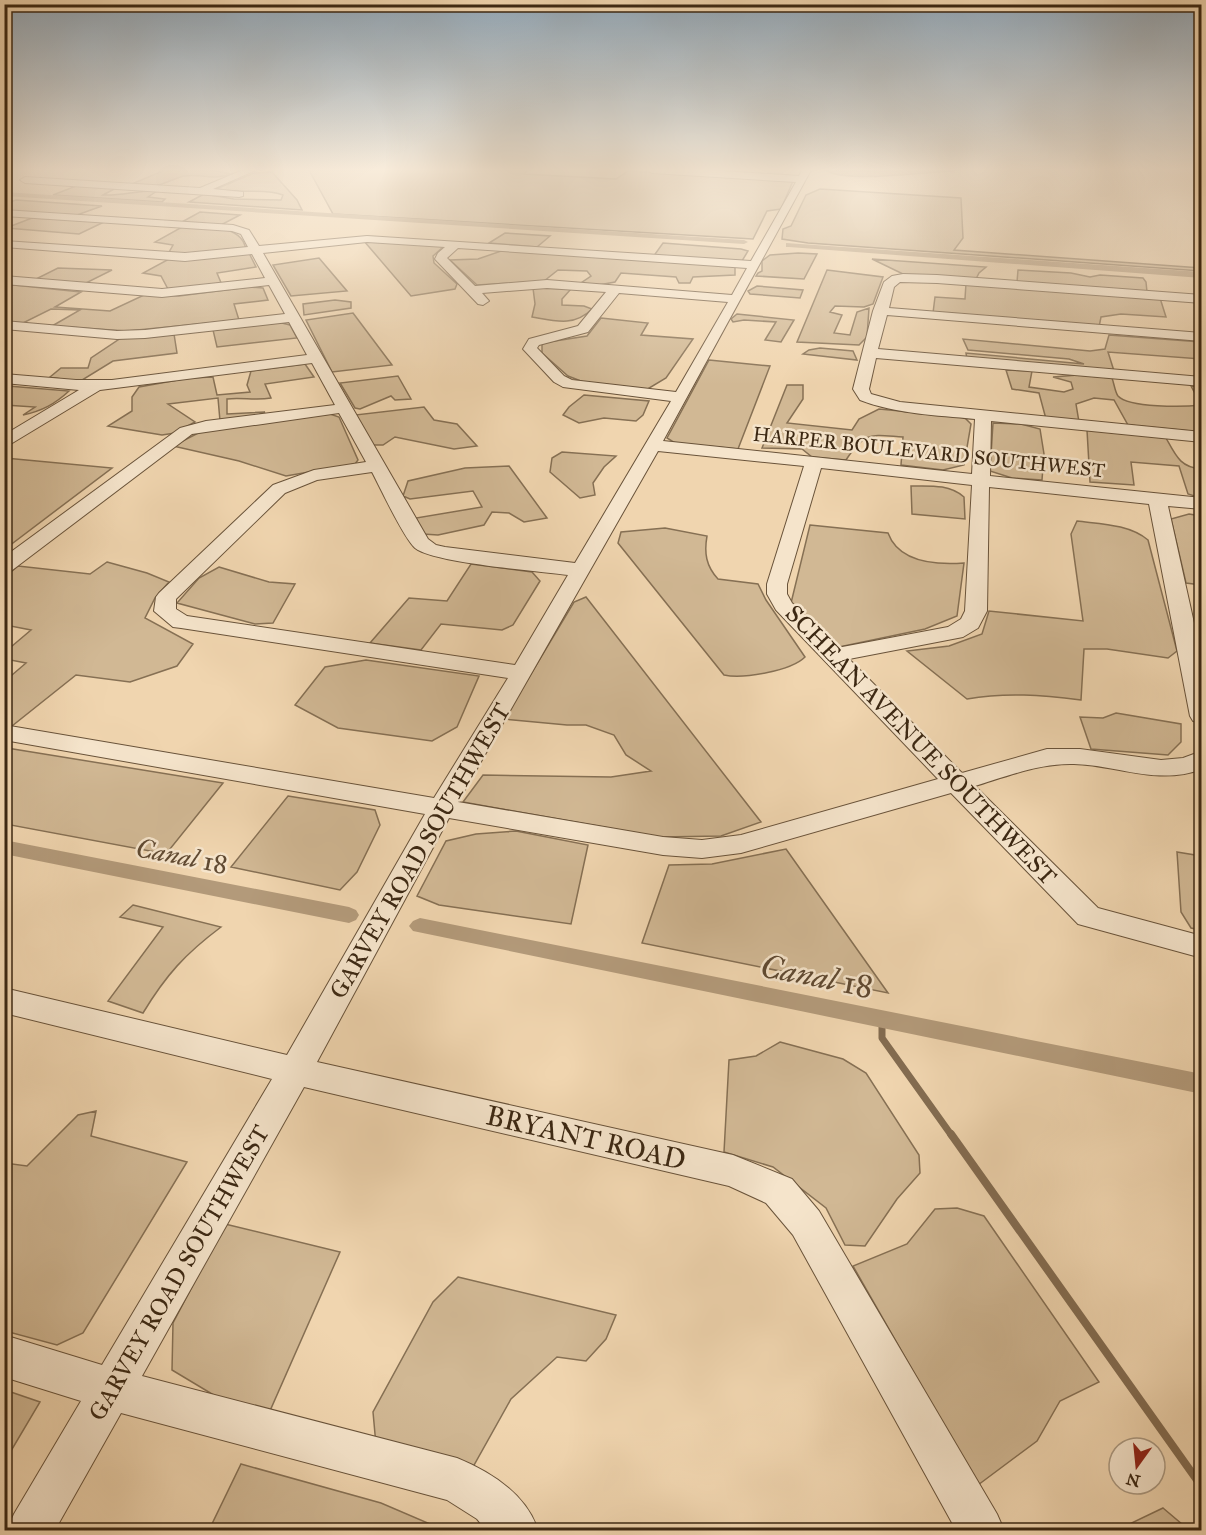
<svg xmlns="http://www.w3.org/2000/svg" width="1206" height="1535" font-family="'IM FELL Great Primer',serif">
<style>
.green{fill:#d1b894;stroke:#867054;stroke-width:1.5}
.water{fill:#b39a7a;stroke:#836c51;stroke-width:1.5}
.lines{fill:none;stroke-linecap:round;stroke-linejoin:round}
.stream-far1{stroke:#836c51;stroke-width:7}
.stream{stroke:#836c51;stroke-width:8}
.canal{fill:#b39a7a;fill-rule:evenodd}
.minor-casing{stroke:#69533a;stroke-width:2}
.minor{fill:#f5e4cb;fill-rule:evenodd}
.labels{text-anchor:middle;stroke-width:5;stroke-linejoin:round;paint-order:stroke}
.far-street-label{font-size:20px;fill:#3c2813;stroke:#f5e4cb}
.street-label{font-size:24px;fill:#3c2813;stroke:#f5e4cb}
.water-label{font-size:26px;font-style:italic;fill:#604a32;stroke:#f5e4cb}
.near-street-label{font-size:28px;fill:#3c2813;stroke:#f5e4cb}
.near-water-label{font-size:32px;font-style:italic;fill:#604a32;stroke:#f5e4cb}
</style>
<rect width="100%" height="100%" fill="#f0d5af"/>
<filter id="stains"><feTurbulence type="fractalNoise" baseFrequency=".00333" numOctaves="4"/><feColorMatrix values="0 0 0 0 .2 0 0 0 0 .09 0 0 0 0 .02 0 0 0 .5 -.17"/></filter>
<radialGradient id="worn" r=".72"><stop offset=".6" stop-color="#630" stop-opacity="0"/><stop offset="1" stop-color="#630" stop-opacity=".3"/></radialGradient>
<path class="green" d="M165,170h47l19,4c-20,7 -31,-1 -47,2 -18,4 -29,17 -50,7z
M309,170h218l-3,4 92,5 12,-8 165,10 -12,28 -14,2 -14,28 -420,-25z
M272,172l25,28 5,10 -113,-8 15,-8 30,5 47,1 2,-5c-17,-7 -47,-1 -67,-6l38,-16z
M76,186l40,2 -13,7c19,1 35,-5 54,-4l-9,6 17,2 -3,3 -109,-7z
M820,189l141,9 2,40 -9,12 247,18v3l-393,-28 -26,-4 1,-10 8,-3 15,-31z
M16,200l86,6 -25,9 -72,-4 -1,-7z
M200,212l40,3 -21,11 -39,-3z
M32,218l72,4 -25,12 -73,-6z
M182,227c22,1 60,-4 64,23l-78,4 5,-9 -18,-3z
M505,233l45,3 -13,11 -48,-4z
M364,241l76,4 3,2 -10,9 1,7 23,21 -2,5 -44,7z
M663,243l78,6 7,2 -6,10 -89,-4z
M504,250l231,16v9l-42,2 -3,6h-11l-3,-6 -55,-4 -6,9 -22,4 -15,-1 13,-9 -4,-5 -29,-1 -14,11 -67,4 -27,-25 28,-1z
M249,253l7,14 -39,6 5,12 -53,6 -8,-15 -18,-3 26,-14z
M798,253l19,1 -13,25 -48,-3 2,-3 4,-2v-10l8,-6z
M319,258l28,33 -56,5 -18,-31z
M872,259l114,8 -7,6 -3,6 -71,-4z
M58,268l54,2 -28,14 -50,-4z
M827,270l56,7 -10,27 -9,3 -29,-1 -5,6 12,3 -8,18 16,2 7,-23 12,-4 -2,29 -8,8 -62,-3z
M1018,270l53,3 19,4 10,-2 43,3 3,4 1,10 -130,-10z
M966,283l194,15 6,19 -45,-3 -20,3 -2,10 -166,-14 2,-16 30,2z
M4,284l77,8 -26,15 55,4 34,-16 35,1 70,-9 14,1 5,12 -34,4 5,16 -112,11 -75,-5 28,-16 -29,-1 -28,14 -18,-2z
M757,286l46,4 -3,8 -50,-4 -2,-3z
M533,288l38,1 -9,10v6l22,1 8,3c-18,18 -37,12 -60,8l3,-13z
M335,300l16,2v6l-47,7 -1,-11z
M353,313l39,52 -60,7 -26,-52z
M737,314l57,6 -13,22 -16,-2 11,-18 -32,-2 -11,2 -2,-3z
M601,318l47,5 -7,12 52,4 -27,39 -20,12 -55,-5 -23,-9 -26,-23v-10l45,-7z
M278,322l12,3 7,13 -80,9 -4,-17z
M174,334l3,19 -64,8 -34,21 -29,-5 11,-9h27l3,-10 30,-20z
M1109,335l92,7v17l-93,-7 6,19 -147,-12 -1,-6 118,11 -15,-5 -101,-9 -5,-11 127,12 15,-2z
M820,348l33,3 4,9 -54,-6 6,-4z
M709,360l61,6 -32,83 -63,-6 -8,-5z
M305,364l9,13 -49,7 6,14c-16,3 -29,-1 -44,1v15l38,-2 -11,5 -34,4 -2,-23 -50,6 27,18 -20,11 -13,2 -54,-9 24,-15v-14l7,-10 50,-9 24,-1 4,18 33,-3 -3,-7 4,-14z
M1006,370l26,1 -3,16 35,5 9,-3 -2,-7 -18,-5 25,-2 34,3c2,5 3,14 6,18 11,12 66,11 83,9l-10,-19 10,1v45l-73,-7 -14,-25 -20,-2 -18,6 3,18 -33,-3 -7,-26 -27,-4z
M398,376l13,23 -16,1 -4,-4 -31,13 -5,-1 -15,-25z
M787,385h16v14l-16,24 65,7 7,-11 20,-10 85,8 7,7 -7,41 -21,5 -42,-5 2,-28c-33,-2 -38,-6 -57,23l-34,-3 -10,-8 -40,-1z
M8,386l61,5c-14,13 -27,20 -46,24l12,-8 -30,-2v-17z
M584,395l65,6 -6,14 -7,6 -32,-3 -25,5 -16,-8 6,-8z
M424,407l10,13 23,4 20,22 -23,3 -59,-12 -12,8h-10l-18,-30z
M330,414l9,3 19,43 -3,4 -69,12 -47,-15 -66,-15 29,-15z
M993,423l28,1 19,5 4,25 -2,26 -30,-2 -22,-7z
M1087,430l79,8c10,18 14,29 35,31v29l-13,-4 -9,-28 -48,-4 3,23 -44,-3z
M562,452l54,4 -12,11 -11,16 2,12 -15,3 -30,-26 2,-14z
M4,458h1l107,10 -103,78 -5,-1z
M509,466l38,52 -23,4 -15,-9 -17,-1 -8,13 -46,10 -15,-1 -7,-16 66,-11 -9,-16 -63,8 -7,-3 5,-15 57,-13z
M911,486c19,0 38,-2 53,11l1,22 -53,-5z
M1189,514l12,2v69l-15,-2 -15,-64z
M1077,521c23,3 52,3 71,19l29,111 -9,7 -61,-9h-23l-3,51c-39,-5 -75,-8 -114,-1l-60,-48 42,-5 33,-12 7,-23 94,10 -12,-87z
M810,525l78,8c11,30 48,32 76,30l-7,53 -32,13 -86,18 -48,-44z
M665,528l42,8c-3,17 -1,30 11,43l40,5 8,16 39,57c-14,14 -62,22 -81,18l-106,-132 3,-11z
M107,562l40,11 22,9 -14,16 -10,20 48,26 -16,22 -47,16 -54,-7 -64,51 -7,-1v-44l21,-18 -21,-4v-7l26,-22 -26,-5v-48l13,-11 72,8z
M471,564l61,8 8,9 -27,44 -11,5 -61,-6 -20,26 -51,-7 39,-45 38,3z
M219,567l50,15 26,2 -22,39 -18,1 -78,-21 22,-25z
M586,597l175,225 -40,14 -62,1 -196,-35 20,-27 128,2 40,-6 -25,-16 -12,-20 -28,-10h-19l-63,-6 70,-117z
M366,660l113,16 -22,51 -25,14 -94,-13 -43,-23 30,-38z
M1116,713l65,11v18l-13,13 -77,-6 -11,-32 23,1z
M7,748l216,35 -57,71 -161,-30 -1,-75z
M288,796l87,14 5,15 -23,47 -17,18 -109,-23z
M516,831l72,14 -17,79 -132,-19 -22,-9 29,-55 30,-7z
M786,849l102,144 -246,-50 27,-78 43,-1z
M1177,852l24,4v74l-10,-2 -10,-16z
M133,905l88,22c-36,27 -55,48 -78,86l-35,-12 55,-74 -43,-10z
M780,1042l63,17 23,14 53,82 1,18 -23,26 -32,47 -20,-1 -19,-37 -53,-41 -49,-15 5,-92 27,-4z
M96,1111l-5,25 96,26 -104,171 -26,12 -52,-14v-168l22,3 51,-51z
M957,1208l27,8 115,166 -39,19 -23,40 -59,44 -125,-219 54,-22 28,-35z
M225,1224l115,28 -71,161 -52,-16 -45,-27 1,-47z
M458,1277l158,38 -10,24 -20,22 -29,-4 -46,42 -42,75 -93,-29 -3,-33 60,-110z
M5,1390l35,12 -35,59 -1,-71z
M241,1464l140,39 63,27h-235z
M1163,1508l26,22h-72z"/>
<path class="water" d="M960,170c-29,2 -111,13 -133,1z"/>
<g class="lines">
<path class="stream-far1" d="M882,1020v18l70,98"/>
<path class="stream" d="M951,1134l251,353"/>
<path class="canal" d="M4,192l740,48 4,2 -4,2 -740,-48z
M786,243l416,29v6l-413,-31h-3z
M4,840l345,67 7,3 3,5 -3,5 -7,3 -345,-69z
M420,918l782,156v20l-789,-163 -4,-5 4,-5z"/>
<defs>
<path id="minor" d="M243,170h13l-43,19 30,3v4l-4,1 -214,-14 -5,-3 5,-3 175,11z
M648,170h58l93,6 3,-6h9l-148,271 309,33 3,-55c-39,-4 -79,-5 -115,-19l-7,-11 20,-78 11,-29 8,-6 11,-2 34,1 265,20v8l-265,-20 -37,-1 -6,5 -5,21 313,25v8l-315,-26 -9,34 324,28v9l-326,-28 -7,31 2,5 29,8 302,30v10l-211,-21 -1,55 212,22v11l-34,-3 34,153v64l-9,-2 -3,-5 -41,-212 -160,-17 -2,124 -9,17 -15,9 -114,22 113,114 85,-24h33l81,11 22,-2 19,-7v18c-44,17 -85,-4 -128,-5 -34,-1 -66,12 -99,22l123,122 104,28v22l-124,-34 -127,-131 -210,60 -39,5 -39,-3 -214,-37 -132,244 416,93 59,24 27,32 178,303 7,16h-48l-163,-295 -27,-32 -37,-17 -425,-99 -162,289 315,82c34,14 69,36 81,72h-52l-9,-11 -30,-19 -326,-87 -66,117h-48l7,-16 67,-113 -77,-24v-42l98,30 170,-286 -268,-66v-25l283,67 138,-241 -421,-74v-15l430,73 74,-120 -327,-50 -8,-1 -19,-16 2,-14 3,-4 114,-108 41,-15 52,-8 -27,-49 -147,21 -181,137 -7,2v-16l176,-129 26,-7 129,-16 -23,-42 -212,27 -96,58v-13l75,-45 -75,-7v-9l72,6h36l195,-25 -18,-33 -144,16 -28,1 -113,-10v-8l113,10 28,-1 140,-16 -16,-29 -107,12 -158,-13v-8l158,13 103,-11 -13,-24 -67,7 -181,-14v-6l181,12 63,-6 -7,-13 -9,-3 -228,-15v-6l229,15 16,5 10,16 108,-10 384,25 45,-79 -144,-9zM367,242l78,5 -7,6 -3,6 43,45 5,1 6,-4 -7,-8 65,-5 59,4 -28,34 -49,13 -6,10 31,33 9,5 108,14 -96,162 -130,-16 -9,-2 -8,-6 -165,-286zM458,248l289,20 -15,27 -185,-15 -72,6 -28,-28zM619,293l109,9 -52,90 -104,-12 -8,-4 -27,-28 2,-3 49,-13zM658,451l146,15 -37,118v10l9,16 162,169 -197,56 -39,5 -39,-3 -205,-35zM821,468l151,17 -7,126 -4,8 -13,8 -111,21 -45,-45 -5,-9v-10zM372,472c9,17 31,65 43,76 18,15 124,23 153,27l-53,90 -328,-49 -11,-7v-10l109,-106 32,-13z"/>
</defs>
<use href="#minor" class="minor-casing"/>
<use href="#minor" class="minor"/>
</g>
<linearGradient id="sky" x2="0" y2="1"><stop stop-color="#93aabc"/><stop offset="0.44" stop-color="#f8ecdb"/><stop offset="1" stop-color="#f8ecdb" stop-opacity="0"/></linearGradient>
<rect width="1206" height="385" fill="url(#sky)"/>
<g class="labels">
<g class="far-street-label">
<text transform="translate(929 452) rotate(6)" y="7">HARPER BOULEVARD SOUTHWEST</text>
</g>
<g class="street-label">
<text transform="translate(921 745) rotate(46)" y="8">SCHEAN AVENUE SOUTHWEST</text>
<text transform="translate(420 851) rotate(-60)" y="8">GARVEY ROAD SOUTHWEST</text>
<text transform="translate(179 1273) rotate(-60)" y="8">GARVEY ROAD SOUTHWEST</text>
</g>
<g class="water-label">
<text transform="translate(182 856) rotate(11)" y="9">Canal 18</text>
</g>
<g class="near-street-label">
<text transform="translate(586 1137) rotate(13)" y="10">BRYANT ROAD</text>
</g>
<g class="near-water-label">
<text transform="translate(817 976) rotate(11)" y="11">Canal 18</text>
</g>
</g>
<rect width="1206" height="1535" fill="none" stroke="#f0d5af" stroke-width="24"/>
<rect x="6" y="6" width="1194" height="1523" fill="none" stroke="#3c2813" stroke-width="3"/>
<rect x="12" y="12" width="1182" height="1511" fill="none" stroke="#3c2813" stroke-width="1.5"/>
<g transform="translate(1137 1466) rotate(195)"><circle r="28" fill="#f5e4cb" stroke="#ab9981" stroke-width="1.5"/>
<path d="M0-4.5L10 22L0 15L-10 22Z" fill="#8f2418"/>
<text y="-9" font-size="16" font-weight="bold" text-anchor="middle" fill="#3c2813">N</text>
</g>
<rect width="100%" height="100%" filter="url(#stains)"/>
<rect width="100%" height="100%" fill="url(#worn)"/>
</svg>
